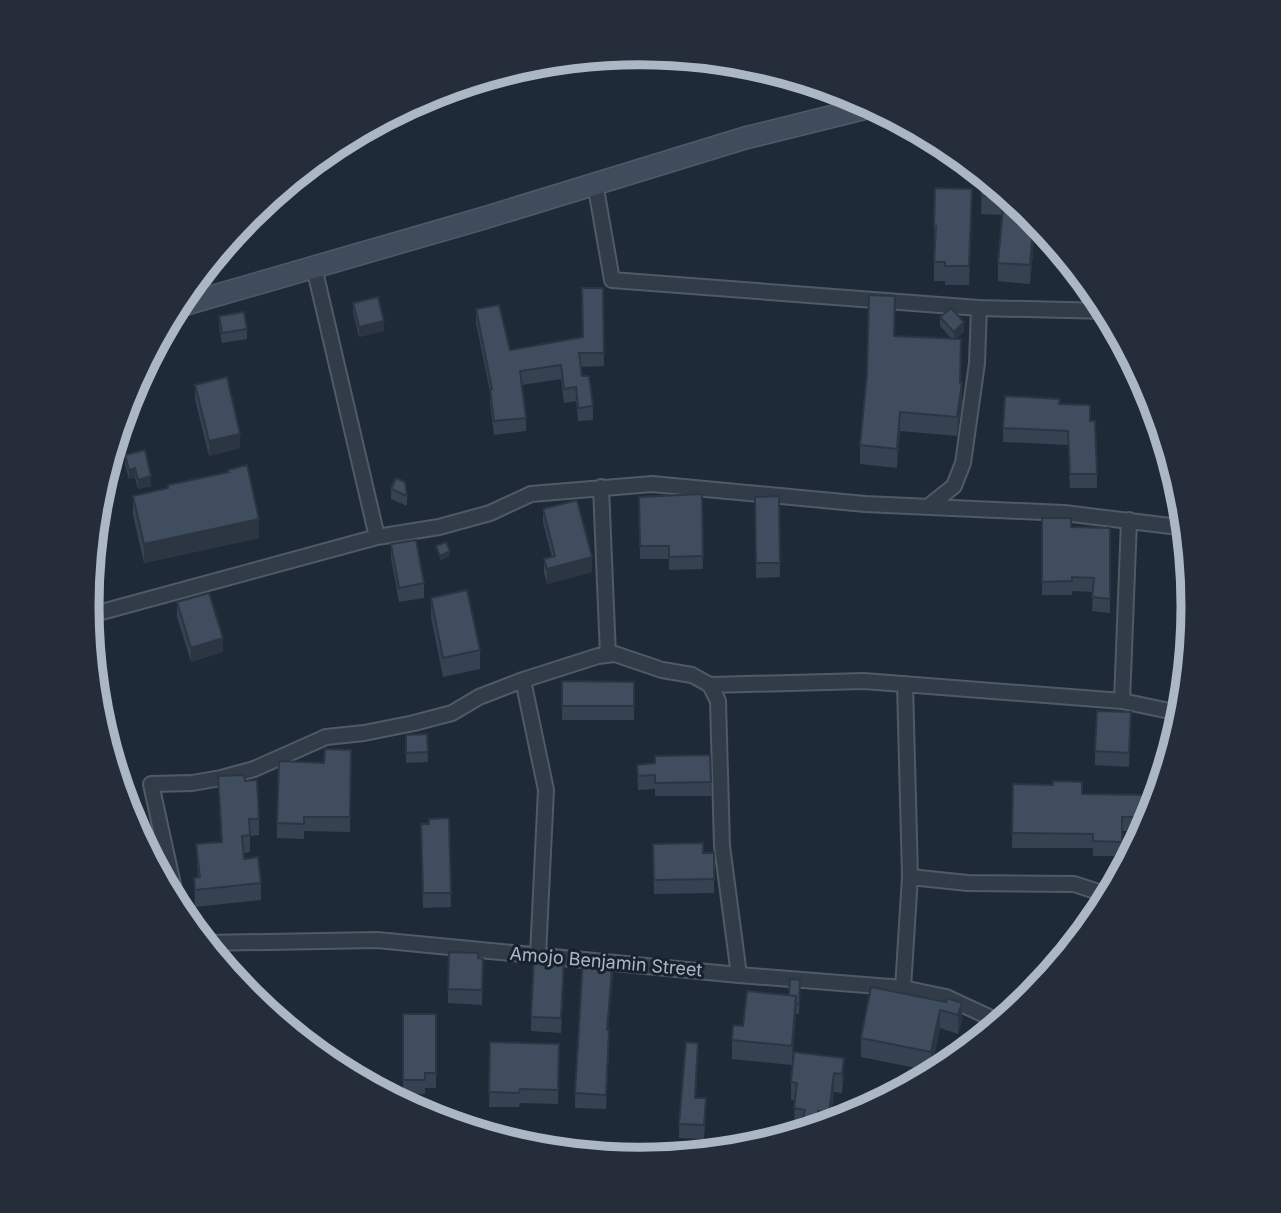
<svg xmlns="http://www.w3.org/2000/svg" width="1281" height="1213" font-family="Inter,sans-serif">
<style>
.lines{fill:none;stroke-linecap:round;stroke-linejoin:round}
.street-casing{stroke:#4f5a67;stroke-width:18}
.secondary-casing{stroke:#4f5a67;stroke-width:24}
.street{stroke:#323c49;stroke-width:14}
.secondary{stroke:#404b5c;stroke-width:21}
.wall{fill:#364251}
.shaded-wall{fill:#2c3642}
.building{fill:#3f4d5e;stroke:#2c3642;stroke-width:2}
.labels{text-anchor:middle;stroke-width:6;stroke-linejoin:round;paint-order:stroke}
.street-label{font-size:18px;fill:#acb7c6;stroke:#18212d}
.rim{fill:none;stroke:#acb7c6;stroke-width:9}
</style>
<rect width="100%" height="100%" fill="#1e2a38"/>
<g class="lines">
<defs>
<path id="street" d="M595,183l17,97 367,28
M601,487l7,168
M929,506l25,-20 9,-23 14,-100 2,-55 129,3
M377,537l62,-10 51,-14 41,-19 121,-10 213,20 199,9 123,15
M87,616l290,-79 -63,-270
M523,680l23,110 -8,165
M710,685l154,-4 258,20 62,13
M1122,701l7,-181
M910,877l58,6 106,1 37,12
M179,912l-28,-128 41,-1 29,-5 33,-9 72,-32 38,-4 50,-10 38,-10 27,-16 44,-17 75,-24 17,-2 47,16 30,5 18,10 8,16 4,145 17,129
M204,943l173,-3 362,35 164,13 43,9 56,26
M903,988l7,-111 -5,-193"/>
<path id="secondary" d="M176,307l308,-89 261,-80 129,-32"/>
</defs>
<use href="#street" class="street-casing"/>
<use href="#secondary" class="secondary-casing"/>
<use href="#street" class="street"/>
<use href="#secondary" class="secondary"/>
</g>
<path class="wall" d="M982,180l51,35 3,4 -6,65 -32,-3v-18l5,-48 -22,-1z
M972,208l-3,77h-24v-4h-11v-55z
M603,288l1,78 -23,1 1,9 11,30v14l-15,1 -2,-20 -12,2 -3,-24 -39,6 4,33v13l-32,4 -4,-32v-11l-14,-69v-14l34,41 73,-13z
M353,303l31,28 -25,6 -6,-25z
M895,315v21l56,2 -11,-12v-9l24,15 -7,6 4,20 -1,25 2,19 -5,34 -57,-5 -3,37 -37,-4v-19z
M219,316l28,13v10l-25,4 -3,-17z
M195,385l45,63 -31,8 -14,-57z
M1060,404l30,17 7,53v14h-27l-2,-43 -65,-3v-14z
M125,455l26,31 -13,3 -3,-11 -6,1 -4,-14z
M168,485l91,53 -115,25 -11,-48v-19l35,-8z
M391,489l16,7v10l-16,-7z
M702,494l1,75 -34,1v-11h-29l-1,-62z
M779,496l1,81 -24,1 -1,-81z
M543,509l49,63 -45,12 -3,-11v-14l8,-2 -9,-34z
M1042,518l29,9 39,1v85l-18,-2 1,-19 -21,-1v4h-30z
M391,544l33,39v15l-25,4 -8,-44z
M431,598l49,52v19l-37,8 -12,-60z
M177,602l46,50 -32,10 -14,-45z
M562,681l72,1v38h-72z
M1131,727l-2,40 -34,-2v-14z
M427,734l1,28 -22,1v-28z
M351,750l-1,82 -46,-1v8l-27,-1v-15l47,-60z
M710,755l1,41h-56v-7l-17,1 -1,-25z
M218,776l27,5 14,38v16l-9,1v16l-6,1v6l17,24v17l-66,7 -1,-29 4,-1 -2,-33 25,-2z
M1013,784l69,10 64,1v36h-24v25h-29v-8h-81z
M449,818l2,89 -28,1 -2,-84h8z
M653,844l50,9 11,26v14l-60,1z
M478,958l5,15 -1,32 -34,-2v-14z
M564,974l-3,59 -30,-2v-14z
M613,974l-5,56 1,14 -3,65 -31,-1v-15z
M800,990l-1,24h-3l-4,51 -60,-6v-19l11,-14 46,-31z
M946,1002l16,1v18l-4,13 -18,-6 -9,43 -70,-14v-19z
M403,1014h33v74h-11v6h-22z
M490,1042l69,2 -1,60 -38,-1 -1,4h-30z
M698,1057l-3,41 11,14 -2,27 -25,-1v-14z
M844,1058v18l-2,17 -8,-1 -4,33 -27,8v-5l-9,-1 1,-26 -4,-1v-18z"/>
<path class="shaded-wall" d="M1034,217l2,2 -6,65v-19z
M384,321v10l-25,6v-10z
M964,322v10l-10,9v-9z
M961,339l-1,58 2,-14v19l-5,34z
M900,412v19l-3,37v-19z
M240,434v14l-31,8v-15z
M135,468v10l-6,1v-9z
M151,476v10l-13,3v-9z
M259,519v19l-115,25v-19z
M450,551v5l-10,5v-5z
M592,557v15l-45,12v-15z
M223,638v14l-32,10v-14z
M613,959v15l-6,70v-14z
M796,996v19l-4,50v-19z
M962,1003v18l-4,13v-19z
M940,1010v18l-9,43v-19z
M609,1030v14l-3,65v-14z
M844,1058v18l-2,17v-19z
M834,1073v19l-5,33v-12z
M818,1111v18h-2v-9z"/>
<path class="building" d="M982,180h8l44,37 -4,48 -32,-2 6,-67h-23z
M935,188l37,1 -3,77h-24v-4h-11l2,-36h-2z
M582,288h21l1,65h-25l3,23h7l4,30 -15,2 -2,-21 -12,2 -3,-24 -41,6 6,47 -32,3 -4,-32h2l-16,-80 23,-4 11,45 73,-13z
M869,295l26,1 -1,40 67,3 -1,44h2l-5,34 -57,-5 -3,37 -37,-4 7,-71z
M378,297l6,24 -25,6 -6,-24z
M951,308l13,14 -10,10 -14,-15z
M244,312l3,17 -25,4 -3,-17z
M227,377l13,57 -31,7 -14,-56z
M1005,396l55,3 -1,5 31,1v16h5l2,53h-27l-2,-43 -65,-3z
M145,450l6,26 -13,4 -3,-12 -6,2 -4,-15z
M247,465l12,54 -115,25 -11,-48 35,-8v-3l61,-13 -1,-2z
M396,478l9,4 2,14 -16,-7z
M702,494l1,62 -34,1v-11h-29l-1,-49z
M779,496l1,67h-24l-1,-66z
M577,500l15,57 -45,12 -3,-10 11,-3 -12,-47z
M1042,518h29v9l39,1v71l-18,-2 2,-19 -22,-1v4l-30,1z
M416,540l8,43 -25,5 -8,-44z
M446,542l4,9 -10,5 -4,-10z
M467,590l13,60 -37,8 -12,-60z
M209,593l14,45 -32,10 -14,-46z
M562,681l72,1v24h-72z
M1097,711l34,1 -2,41 -34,-2z
M427,734l1,18 -22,1v-18z
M325,749l26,1 -1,67h-46v7l-27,-1 2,-62 45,2z
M710,755l1,27 -56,1v-8l-17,1 -1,-11 18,-2v-7z
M244,775l1,6 12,-1 2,39h-10l1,16 -8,1 2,23 14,-2 3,26 -66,7 -1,-12 6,-1 -4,-33 26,-2 -4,-66z
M1053,781l29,1v12l64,1v22h-24v25l-29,-1v-7l-81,-1 1,-49 40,1z
M130,799l17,51h-1l-17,-32 -6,-16z
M449,818l2,75h-28l-2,-69h8v-5z
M703,843v10h11v26l-60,1 -1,-36z
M449,952l29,1v5l5,1 -1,31 -34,-1z
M583,957l30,2 -6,71h2l-3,65 -31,-2z
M534,958l30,2 -3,58 -30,-1z
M790,979l10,1 -1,24h-3v-8l-7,-1z
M871,987l75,15 1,-4 15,5 -4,12 -18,-5 -9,42 -70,-14z
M747,991l49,5 -4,50 -60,-6 1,-15 10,1z
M403,1014h33v59h-11v7h-22z
M490,1042l69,2 -1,46 -38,-1 -1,4 -30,-1z
M686,1042l12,1 -3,55h11l-2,27 -25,-1z
M794,1052l50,6 -2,16 -8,-1 -5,40 -11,-2 -2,9 -13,-2 2,-8 -11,-2 3,-25 -6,-1z"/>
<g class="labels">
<g class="street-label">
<text transform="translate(606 962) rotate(5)" y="6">Amojo Benjamin Street</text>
</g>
</g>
<path d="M0 0H1281V1213H0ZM99 606a541 541 0 1 1 1082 0a541 541 0 1 1-1082 0Z" fill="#242d39" fill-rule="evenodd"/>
<path class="rim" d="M99 606a541 541 0 1 1 1082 0a541 541 0 1 1-1082 0Z"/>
</svg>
